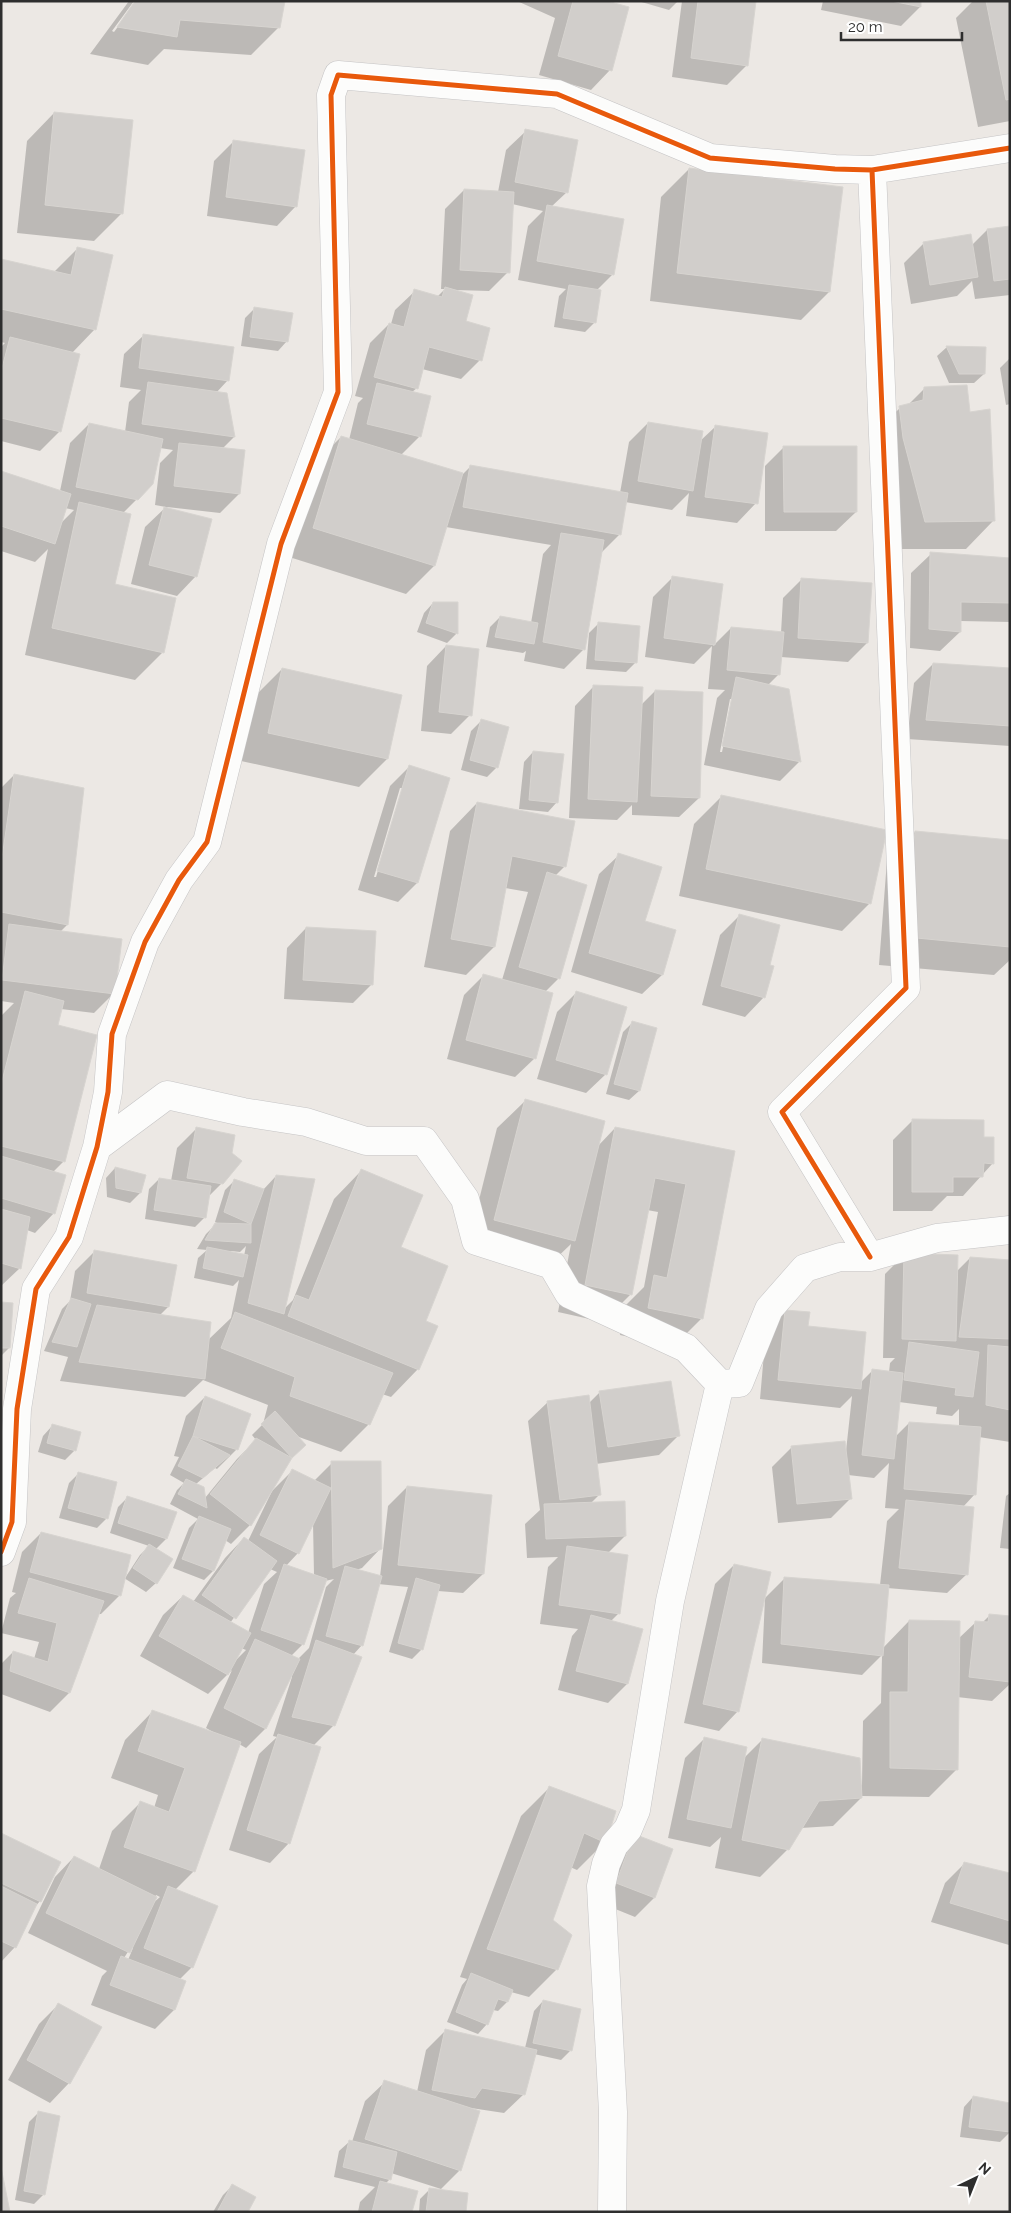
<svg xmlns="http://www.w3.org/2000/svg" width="1011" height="2213" font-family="Raleway,sans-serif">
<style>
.shadow{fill:#0003;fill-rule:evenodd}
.building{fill:#d1cecb;stroke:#d7d4d0}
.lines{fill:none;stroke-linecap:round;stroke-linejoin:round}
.street-casing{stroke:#c5c4c5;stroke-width:29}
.street{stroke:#fcfcfb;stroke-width:28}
.cycleway-casing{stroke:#fff;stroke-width:8}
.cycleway{stroke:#e8590c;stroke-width:5}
</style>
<rect width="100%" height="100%" fill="#ece8e4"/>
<path class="shadow" d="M129,1h5l-22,30 2,1 23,-31 142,26 -28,28 -87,-6 -16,16 -58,-11z
M517,1h88l5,69 -19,20 -52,-15 16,-57z
M638,1h40l-9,9z
M682,1h73l-8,64 -20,20 -55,-8z
M823,1h97v6l-19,19 -80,-16z
M973,1h37v120l-32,6 -22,-109z
M54,113l68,100 -28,28 -77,-8 10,-92z
M526,131l41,61 -16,15 62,67 -17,17 -1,31 -10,10 -31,-5 5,-31 7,-7 -48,-9 10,-54 15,-15 -31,-7 -4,68 -19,19 -34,-1 25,70 -19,19 -39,-10 -5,19 -5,4 8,44 -19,19 62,19 8,-8 149,27 9,-51 19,-19 51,19 16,-15 41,76 -19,20 -51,-7 3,-23 -17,17 -47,-8 -5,32 -20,20 -17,96 -19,19 -40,-8 2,-10 -3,2 -37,-6 4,-20 10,-10 31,6 12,-69 8,-9 -105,-18 -12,39 -28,28 -120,-38 27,-91 28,-28 8,3 9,-37 5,-5 -8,-2 15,-53 19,-19h2l4,-14 20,-19 22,6 8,-8h-4l4,-80 19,-19 34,2 8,-42z
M234,141l62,65 -19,20 -70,-10 7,-55z
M689,169l140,123 -28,28 -151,-19 11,-104z
M1010,227v68l-35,4 -3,-18 -15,15 -46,8 -7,-41 20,-20 47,3 16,-16z
M78,248l17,81 -23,24 -12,78 -20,20 -39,-10v-94l4,-4 -4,-1v-82l53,12z
M255,308l32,33 -9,10 -37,-5 4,-28z
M144,335l84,45 -12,13 10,1 8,43 -12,12 17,45 -19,19 -53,-6 29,69 -19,20 -46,-12 14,-57 21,-20 -11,-2 5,-42 13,-13 -13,-2 -23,51 -14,14 -9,72 49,67 -28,28 -110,-25 23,-106 -13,13 -34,-11v-79l59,19 10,-48 19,-19 36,8 4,-30 12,-12 -21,-3 4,-33zM65,508l9,2 -13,13z
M947,347l37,27 -10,9h-25l-12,-27z
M1010,358v46l-4,1 -6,-37z
M925,388l44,25 24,108 -27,28h-69l-25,-114 28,-27 8,-3z
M784,447l72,65 -20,19h-71v-65z
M931,554l79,5v63l-50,-1v11l-20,19 -30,-3 1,-75z
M672,578l49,7 -8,61 18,-18 50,5 2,-35 19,-19 65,64 -19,19 -67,-5 -2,17 -11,11 31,77 -19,19 -76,-16 13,-67 8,-8 -17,-1 4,-43 -18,18 -49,-7 8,-60zM730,699h3l-11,53h-2z
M433,603l24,30 -10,10 -30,-11 7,-19z
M598,624l37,39 -9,9 -40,-3 3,-36z
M446,646l24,69 -19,19 -30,-3 6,-65z
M933,664l77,5v77l-103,-7 7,-56z
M282,669l119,27 -14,63 -28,28 -118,-26 13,-64z
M594,686l47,19 14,-14 44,107 -20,19 -47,-2v-10l-15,15 -48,-2 6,-112z
M481,721l16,46 -10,10 -26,-7 10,-39z
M533,752l24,50 -9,10 -29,-3 5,-47z
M409,767l8,116 -19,19 -40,-12 32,-104zM400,788h3l-27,89h-2z
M14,775l69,14 -16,136 -7,7 53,62 -19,19 -33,-4 -4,17 7,135 -11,11 1,41 -19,20 -8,-3 -7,38 -19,18v-270l13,-13 -13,-2v-213z
M722,796l148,107 -28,28 -163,-35 15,-72z
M477,803l88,63 -10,10 31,10 -28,93 -13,13 -10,66 -20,19 -68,-18 17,-64 20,-20 18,5 26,-88 -23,-4 -11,59 -28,28 -42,-8 26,-136z
M915,832l95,9v119l-16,15 -115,-10 8,-105z
M619,855l43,120 -20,19 -71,-22 28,-98z
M740,915l28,50 -4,32 -19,20 -43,-12 18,-70z
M306,928l66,56 -19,19 -69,-4 3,-51z
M576,993l30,81 -20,19 -49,-14 20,-67z
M632,1023l24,6 -17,62 -10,9 -23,-6 17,-62z
M525,1101l73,45 17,-18 119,24 -32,166 -28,28 -54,-11 6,-30 18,-18 14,-75 -11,-2 -16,84 -28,28 -45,-10 13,-68 -25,24 -79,-20 30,-120z
M913,1120l70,18 10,25 -30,33h-16l-15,15h-39v-71z
M196,1129l26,54 -14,14 -3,20 -10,10 -50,-8 4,-30 10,-10 12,2 6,-33z
M115,1168l29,8 -4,17 -10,10 -23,-6 -1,-19z
M361,1171l39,77 24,74 -6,47 -27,28 -9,-3 -13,30 -28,28 -45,-16 8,9 -14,14 -40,66 -19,19 -6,-4 -12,31 -9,9 -31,-12 16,-40 9,-9 -28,-15 7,-14 7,-7 -14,-8 9,-18 -5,-1 12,-40 19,-19 32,52 -20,20 -2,-1 -19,16 9,14 32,-39 19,-19 -4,-5 11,-11 5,-19 -65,-25 -18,17 -125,-16 8,-24 -24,-6 18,-42 8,-8 5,-30 19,-19 74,55 -9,9 49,24 23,-22 8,-38 -6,6 -39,-8 4,-20 9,-8 -10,-1 9,-15 11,-11 -2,-1 10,-32 10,-10 28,10 13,-14 7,134 10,-10 41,-101zM246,1246l-2,10 -13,-3v-2l9,1z
M905,1254l51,18 14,-14 40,3v181l-31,-5 -4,57 -12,13 4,67 -20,19 -60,-5 -5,61 27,-28 49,18 18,-17 6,1 8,-8 20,2v67l-18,17 -35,-4v72l-28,28 -68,-1v2l-28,28 -32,2 -13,21 -28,28 -45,-9 6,-31 -11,10 -42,-9 17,-80 19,-19 40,19 19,-19 99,46 1,-64 18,-18 1,-48 -20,20 -100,-12 3,-65 19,-19 96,6 7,-64 12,-12 -14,-1 4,-45 -15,15 -26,-3 2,24 -19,19 -53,5 -6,-56 20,-20 54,4 6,-55 -12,12 -80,-9 6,-69 19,-19 22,16 53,56 12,-12 17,1 1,-9 5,-5h-12l2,-84zM899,1402l38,5 -1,7 16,2 7,-7v18l-50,-4 -14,14z
M1,1303l8,45 -8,8z
M600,1392l78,44 -19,19 -63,9 3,31 -8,8 34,33 -17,17 11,60 -8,8 16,63 -19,19 -50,-13 14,-54 6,-7 -38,-5 8,-57 10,-10 -31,1 -2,-34 15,-14 -12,-89 20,-19 40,2z
M52,1426l23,24 -10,10 -27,-8 5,-16z
M332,1463l49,85 -19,20 -6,2 24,7 8,-71 19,-19 76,87 -20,19 -25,-2 -16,58 -10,10 -23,-7 19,-65 -30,-3 -16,61 -9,10 -19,70 -21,21 -24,97 -19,20 -41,-13 30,-96 18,-17 -4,-1 19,-59 -2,-1 -25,53 -19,19 -7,-4 -45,127 -19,19 17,77 -12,12 5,2 -11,29 -19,19 -64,-24 11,-29 5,-5 -79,-38 27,-56 19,-20 25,12 13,-38 28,-28 14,5 4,-13 -47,-17 14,-38 27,-28 60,21 1,-1 -7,-4 26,-58 -24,24 -68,-38 23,-41 20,-19 10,6 32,-44 19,-20 4,3 24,-50 21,-21 21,11zM313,1522l1,53 -28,-9 12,-13zM270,1569l7,3 -13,12 -16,49 -18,-10zM334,1579l-8,8 -17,61 -11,11 -7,-3 12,-12 22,-63zM241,1648l5,2 -11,11zM156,1895l4,2 -8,7zM131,1947l2,1 -5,12 -4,-2z
M78,1474l29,44 -10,10 -38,-10 10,-35z
M1010,1493v56l-10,-1 6,-52z
M128,1497l38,42 -10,10v34l-10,9 -22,-14 -4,17 -19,19h-3l-29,79 -19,19 -49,-18v-30l12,-12 21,7 5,-17 -38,-9 9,-35 6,-5 -4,-1 10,-40 19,-19 84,45 15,-23 9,-9 -39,-13 8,-26z
M734,1565l4,146 -19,20 -35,-8 31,-139z
M549,1788l56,54 -28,28 -7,-3 -19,53 6,49 -28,28 -18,-5 -4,10 -9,9 -5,-1 -6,14 -9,10 -31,-12 15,-37 5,-6 -7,-2 61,-161z
M1,1835l39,66 -6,7 -19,39 -14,15z
M635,1836l19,62 -19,19 -37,-15z
M964,1864l46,10 -1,71 -78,-23 14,-39z
M543,2001l37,8 -10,42 -9,9 -27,-6 -10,40 -20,19 -33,-5 -11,62 -19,19 -50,-16 -1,6 -5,5 26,28h-53l2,-10 15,-15 -41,-10 5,-26 10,-9h3l13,-41 20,-19 32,10 9,-42 19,-19 80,17 9,-37z
M58,2005l11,78 -19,20 -42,-23 31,-56z
M973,2097l37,7v28l-10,10 -40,-5 4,-30z
M39,2112l5,82 -10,10 -19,-4 14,-78z
M232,2186l15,26h-34l10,-17z
M430,2189l35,23h-46l1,-13z"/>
<path class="building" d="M135,1h150l-5,27 -100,-8 -3,17 -60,-10z
M573,1h34l22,6 -17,64 -54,-15z
M698,1h58l-8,65 -57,-8z
M891,1h30v6z
M986,1h24v98l-4,1z
M54,112l79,8 -10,94 -78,-9z
M525,129l53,11 -10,53 -53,-11z
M233,140l72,10 -8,57 -71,-10z
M689,168l154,19 -13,105 -153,-19z
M464,189l50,3 -4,81 -50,-3z
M547,205l77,14 -10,56 -77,-14z
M1010,226v53l-16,2 -7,-52z
M971,234l7,43 -48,8 -7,-43z
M77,247l36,8 -17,75 -95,-21v-50l70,16z
M569,285l32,5 -5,33 -33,-5z
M445,287l28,8 -7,26 24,7 -8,33 -53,-14 -11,42 -44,-12 15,-54 15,4 10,-38 28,8z
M254,307l39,6 -5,29 -38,-5z
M143,334l91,13 -5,34 -90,-13z
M10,337l70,17 -19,78 -60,-14v-46z
M946,346l40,1 -1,27h-26z
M148,382l79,11 8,44 -93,-13z
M377,383l54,13 -10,41 -54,-13z
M967,385l3,27 20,-3 5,112 -70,1 -22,-84 -4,-32 24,-6 1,-13z
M648,422l55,9 -10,60 -55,-10z
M89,423l74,16 -10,45 -15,16 -62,-13z
M715,425l53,8 -10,71 -53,-7z
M341,436l122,37 -28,93 -122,-38z
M179,443l66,7 -5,44 -66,-8z
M783,446h74v66h-73z
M470,465l158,28 -7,42 -158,-28z
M1,471l70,23 -16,50 -54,-18z
M79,502l52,12 -16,70 61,14 -12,55 -112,-25z
M164,507l48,12 -15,58 -48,-12z
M561,533l43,7 -19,110 -42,-8z
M930,552l80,6v45l-49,-1v30l-32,-3z
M672,576l51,8 -8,61 -51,-7z
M801,578l71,5 -4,60 -70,-5z
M433,602h25v32l-32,-11z
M500,616l38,7 -4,21 -39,-7z
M598,622l42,4 -3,37 -42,-3z
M731,627l53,5 -4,43 -53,-5z
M446,645l33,4 -7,67 -33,-4z
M933,663l77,5v58l-84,-6z
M282,668l120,27 -14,64 -120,-26z
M736,677l53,12 12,73 -79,-16z
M593,685l50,2 -6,115 -49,-3z
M655,690l48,2 -3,106 -49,-2z
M481,719l28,8 -11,41 -28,-8z
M533,751l31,3 -6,49 -29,-3z
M409,765l41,13 -32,105 -41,-12z
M14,774l70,14 -16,137 -67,-13v-47z
M721,795l166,35 -16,74 -165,-35z
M477,802l98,19 -9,46 -54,-11 -17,91 -44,-8z
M915,831l95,9v107l-104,-10z
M618,853l44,14 -17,54 31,9 -13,45 -74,-22z
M547,872l40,13 -27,94 -41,-12z
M739,914l41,11 -10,40 4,1 -9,32 -44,-12z
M9,924l113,15 -7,55 -113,-14z
M306,927l70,4 -3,54 -70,-5z
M483,974l70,19 -17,66 -70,-19z
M25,991l39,10 -6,24 39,10 -32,127 -64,-16v-61z
M576,991l51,16 -20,68 -51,-15z
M632,1021l25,7 -17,63 -26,-7z
M525,1099l80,22 -30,120 -81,-21z
M912,1119l72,1v17h10v27l-10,-1 -1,14h-30v15h-41z
M196,1127l39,8 -3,18 10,8 -19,23 -36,-6z
M615,1127l120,24 -32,168 -55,-11 6,-33 13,3 19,-94 -31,-6 -23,117 -47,-10z
M1,1156l65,19 -11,39 -54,-16z
M115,1167l31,8 -5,18 -25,-5z
M361,1169l62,26 -22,52 47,19 -22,55 12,5 -19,44 -131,-54 8,-21 13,5z
M276,1175l39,4 -31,135 -36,-11z
M159,1178l52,8 -5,32 -52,-8z
M234,1179l30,10 -13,35 -27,-12z
M1,1209l29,8 -9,52 -20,-6z
M215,1223l36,1v19l-46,-3z
M207,1247l41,8 -5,22 -40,-9z
M94,1250l83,15 -8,42 -82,-14z
M904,1253l54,2 -2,86 -54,-2z
M970,1257l40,3v79l-51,-2z
M71,1298l20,6 -14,43 -25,-5z
M1,1302l12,1 -3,45h-9z
M97,1305l114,17 -6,57 -126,-17z
M785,1310l25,2 -2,14 58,6 -5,57 -83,-9z
M235,1312l158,61 -23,52 -80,-29 5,-19 -74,-29z
M909,1342l70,10 -6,45 -18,-2 1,-7 -52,-8z
M988,1345l22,2v63l-24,-5z
M872,1369l31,4 -9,86 -32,-4z
M671,1381l9,55 -72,11 -9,-56z
M589,1395l12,100 -41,5 -13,-99z
M205,1396l46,18 -13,36 -45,-14z
M275,1411l31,34 -14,13 -31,-34z
M909,1422l72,5 -5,68 -72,-6z
M52,1424l29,8 -5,19 -29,-8z
M193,1436l37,19 -27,23 -25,-12z
M256,1438l36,20 -41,68 -41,-32z
M845,1441l7,58 -55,5 -6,-58z
M331,1461h50l1,88 -49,19z
M292,1469l39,19 -32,66 -39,-19z
M78,1472l39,10 -9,37 -40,-11z
M186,1479l18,8 3,21 -29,-14z
M407,1486l85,9 -8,79 -86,-9z
M127,1496l50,16 -10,27 -49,-16z
M906,1500l68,7 -6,68 -69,-7z
M625,1501l1,35 -80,3 -2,-35z
M199,1516l32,13 -17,42 -32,-12z
M41,1532l90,23 -10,41 -91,-24z
M244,1537l33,24 -41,58 -34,-24z
M149,1544l24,15 -16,25 -24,-16z
M567,1546l61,9 -8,59 -61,-9z
M284,1564l43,15 -23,66 -43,-15z
M734,1564l37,8 -32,140 -36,-8z
M345,1566l37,10 -19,70 -37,-10z
M784,1577l105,8 -6,71 -102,-12z
M29,1578l75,23 -34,92 -60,-22 3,-20 35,11 9,-39 -39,-10z
M416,1578l24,7 -17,65 -25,-7z
M183,1595l68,38 -23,42 -69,-39z
M989,1614l21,2v66l-41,-5 6,-56 13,1z
M591,1615l52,14 -15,55 -52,-13z
M909,1620l51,1 -2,149 -68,-2v-76h18z
M255,1639l45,20 -34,70 -42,-21z
M316,1640l46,17 -27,69 -43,-9z
M152,1710l89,32 -46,130 -71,-25 16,-46 29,11 16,-44 -47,-17z
M278,1734l43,13 -31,97 -43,-14z
M704,1737l43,10 -16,81 -44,-9z
M762,1738l98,20 2,40 -43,3 -30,49 -47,-10z
M549,1786l67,25 -10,32 -22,-10 -31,87 19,15 -14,35 -71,-21z
M1,1833l60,29 -20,40 -40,-19z
M634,1834l39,15 -18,49 -39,-15z
M74,1856l83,41 -27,56 -84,-40z
M964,1862l46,11v48l-60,-18z
M1,1886l36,18 -21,44 -15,-7z
M168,1886l50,20 -25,62 -49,-20z
M121,1956l65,25 -11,29 -65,-25z
M471,1973l42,17 -5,12 -10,-3 -10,26 -32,-13z
M543,2000l38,9 -9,42 -39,-8z
M58,2003l44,24 -32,57 -43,-24z
M445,2029l92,21 -12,45 -43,-7 -7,10 -43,-8z
M384,2080l96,31 -19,60 -96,-32z
M973,2096l37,7v29l-41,-5z
M38,2111l22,5 -15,79 -21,-4z
M349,2140l48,12 -6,28 -48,-13z
M1,2167l9,45h-9z
M380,2181l38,10 -6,21h-40z
M232,2184l24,13 -8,15h-31z
M429,2188l39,5 -2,19h-40z"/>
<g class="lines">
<defs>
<path id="street" d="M97,1147l70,-52 76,17 63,10 60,19h58l41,58 11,42 76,24 17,29 117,54 34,36 19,-1 30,-74 36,-41 35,-11h30l67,-19 73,-8
M870,1257l-88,-145 124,-124 -34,-818
M1,1552l11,-30 5,-113 19,-120 33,-52 28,-90 11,-55 4,-58 33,-92 34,-62 28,-38 74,-298 57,-152 -7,-297 7,-20 219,19 153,64 125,11 37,1 138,-22
M612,2212l1,-100 -12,-226 5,-22 8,-19 14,-16 8,-19 34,-209 50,-217"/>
</defs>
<use href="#street" class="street-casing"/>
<use href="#street" class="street"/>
<defs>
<path id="cycleway" d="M870,1257l-88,-145 124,-124 -34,-818
M1,1552l11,-30 5,-113 19,-120 33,-52 28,-90 11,-55 4,-58 33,-92 34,-62 28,-38 74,-298 57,-152 -7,-297 7,-20 219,19 153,64 125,11 37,1 138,-22"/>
</defs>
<use href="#cycleway" class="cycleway-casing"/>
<use href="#cycleway" class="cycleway"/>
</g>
<rect width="1011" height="2213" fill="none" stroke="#2e2e2e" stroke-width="5"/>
<g transform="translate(976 2178) rotate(43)" stroke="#ffffff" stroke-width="4" paint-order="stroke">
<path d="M0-4L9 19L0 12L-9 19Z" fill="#2e2e2e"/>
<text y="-8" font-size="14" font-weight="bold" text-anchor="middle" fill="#2e2e2e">N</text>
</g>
<path d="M841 32v8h121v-8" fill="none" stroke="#2e2e2e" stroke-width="2.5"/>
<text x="848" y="32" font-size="15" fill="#2e2e2e" stroke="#ffffff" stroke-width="4" paint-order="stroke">20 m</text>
</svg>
